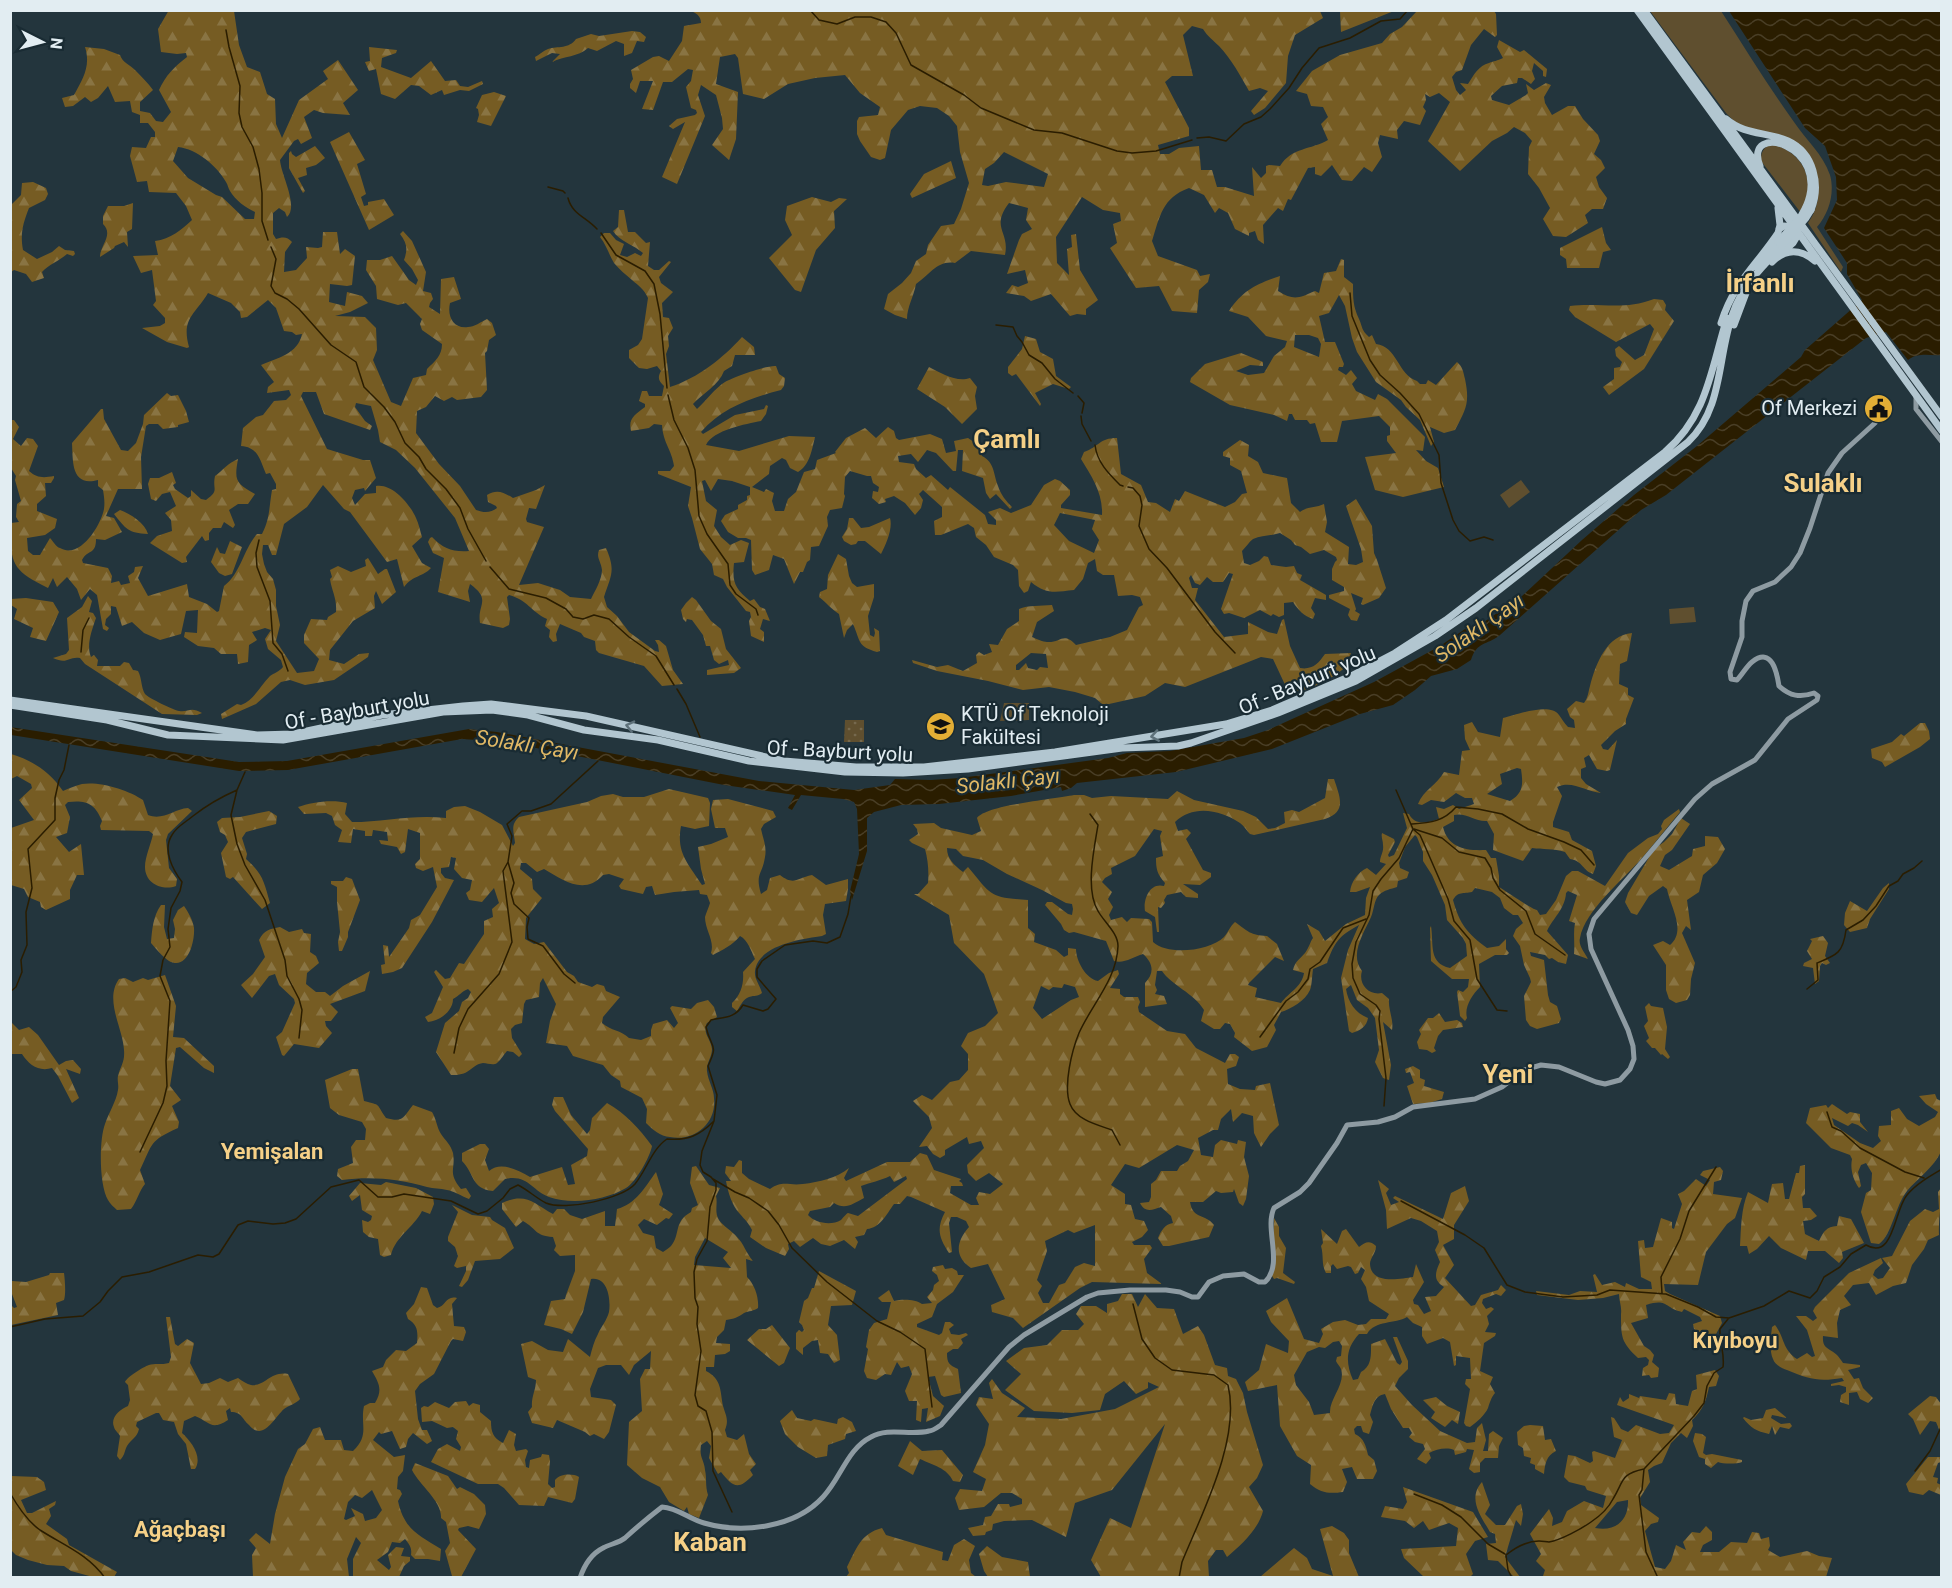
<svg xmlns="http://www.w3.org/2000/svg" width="1952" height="1588" font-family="Roboto,sans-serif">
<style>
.grass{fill:#5f4f2f}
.forest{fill:url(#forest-firs);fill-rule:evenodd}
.garden{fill:url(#garden-dots)}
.water{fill:url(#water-waves)}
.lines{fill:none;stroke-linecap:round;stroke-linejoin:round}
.stream{stroke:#2a1d00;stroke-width:1.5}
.secondary{stroke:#8e9ba2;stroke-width:5}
.trunk{stroke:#b2c6d0;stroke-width:7}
.trunk-bridge{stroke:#b2c6d0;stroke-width:7}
.oneway{stroke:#5e717a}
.labels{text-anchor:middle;stroke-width:4.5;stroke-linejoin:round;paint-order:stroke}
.poi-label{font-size:20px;fill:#e2edf2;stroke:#192b33;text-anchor:end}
.street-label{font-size:20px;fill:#e2edf2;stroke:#192b33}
.water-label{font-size:21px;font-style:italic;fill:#e0b865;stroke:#192b33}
.quarter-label{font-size:22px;font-weight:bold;fill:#f5d087;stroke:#192b33}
.district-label{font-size:26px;font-weight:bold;fill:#f5d087;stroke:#192b33}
</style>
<defs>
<pattern id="forest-firs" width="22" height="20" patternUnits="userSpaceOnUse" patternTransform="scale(1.5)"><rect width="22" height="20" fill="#765c23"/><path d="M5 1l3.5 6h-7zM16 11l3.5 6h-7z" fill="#897443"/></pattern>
<pattern id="garden-dots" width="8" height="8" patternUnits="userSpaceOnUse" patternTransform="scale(1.5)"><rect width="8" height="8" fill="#5f4f2f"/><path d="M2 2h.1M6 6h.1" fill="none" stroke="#76694e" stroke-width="1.8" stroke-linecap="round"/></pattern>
<pattern id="water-waves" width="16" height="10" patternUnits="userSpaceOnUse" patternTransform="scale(1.5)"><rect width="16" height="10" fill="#2a1d00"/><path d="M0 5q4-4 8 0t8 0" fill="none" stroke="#493e26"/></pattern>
</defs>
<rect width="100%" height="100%" fill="#23353d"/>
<path class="grass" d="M1650,11h71c24,37 47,75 73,111 12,18 29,32 36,53 5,18 -1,38 -13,52l26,40 -2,5 -33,-49c16,-23 10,-41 2,-66l-75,-35 -9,-9z
M1771,144c22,5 39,22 37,47 0,7 -5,15 -7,22l-40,-52c0,-9 2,-13 10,-17z
M1521,480l9,12 -21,16 -9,-13z
M1694,607l2,15 -26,2 -1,-15z
M1004,703h25v17l-29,1z"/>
<path class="forest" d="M169,10l65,1 5,34 8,22 13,5 7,22 8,5 1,25 6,14 17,-38 29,-21 -5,-8 15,-11 20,30 -15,13 7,12 -27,-2 -9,-3 -10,7 8,21 -11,6 -3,-5 -4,2 -14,19c1,15 19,46 7,57l-2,-5 -6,-4 -6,5v21l3,5c6,-2 11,-3 16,3l-7,10 -1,20 12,-2 11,-12 -1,-11 12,1 4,-1 1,-15h14l3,22 5,-5 10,7 -3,29 -5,1 -17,-2 -1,18 16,4 2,-14 15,4 6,7 -18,9 -15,4 30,1 11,11 1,22 -4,10 18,42 10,4 12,-28 13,-3 1,-6c8,-8 15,-13 15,-25l-20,-14 -2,-6 2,-5 -16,-16 -8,2 -21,-6 -1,-13 -10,-16 1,-10h13l12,-4 17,24 7,5 2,-5 -6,-11 -8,-9c4,-11 3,-17 -4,-26l3,-3 9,10 14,31 -3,19 8,2 2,6 -3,4 -1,4 11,7 1,-35 13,-2 7,22 -11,4c-3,13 3,26 18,24 6,0 13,-5 19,-8l5,4 4,12 -7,5 -2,11 -2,2 2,37 -6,7 -24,3 -5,-3 -8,4 -9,-5 -9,11 -9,4 -1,22 23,31 21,22 16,24c8,3 15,3 21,-2l-1,-2 -8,-4 -1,-7c10,-6 16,-3 26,3l23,-8 9,-5 -9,24 -7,-1 -3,11 1,3 17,5 -25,58 19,-2 22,7 10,7 21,2c4,-8 11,-20 11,-29 -1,-9 -6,-12 -3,-20l7,-2c10,23 5,27 -2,49l3,10 10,9 12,16 26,19 4,1 -1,-7 -3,-5h4l7,6 7,24 10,14 -21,2 -18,-20 -45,-13 -3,-3 -1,-9 -11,-4 -3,-4 -21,-9 -4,10 1,7 -4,1 -4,-5 1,-7 -5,-4 2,-7c-17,-8 -19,-19 -38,-24l-2,2 3,22 -1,6 -6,3 -23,-5c-3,-19 12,-23 -10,-39l-2,7 2,11 -32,-10 6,-34 -11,-5 -5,-11 2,-4 2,-1c12,12 20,15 37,14l-14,-33 -40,-50 -19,-18 -16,-8 -2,-12 -7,-24 -15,-3 -1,4 10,14 7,5 -2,4 -46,-16 -8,-22h-13l-2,4 26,53 36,11h7l6,18 -11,13 -1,-3 -9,2 -3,8 3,7 10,-11 11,-1v-7c16,-3 34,18 40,32 3,6 4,13 6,19l-10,9 10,17 9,5c-8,9 -18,7 -27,19l-7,-28 -10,3 -37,-50 -6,-3 -21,-24 -16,22 -23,17 -8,31h-4l-4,-10h-5l-1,9 2,10 3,8 6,7 3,11v16l4,19 -4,16 21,32 17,-2 5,-12 -15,-16v-8l7,-16 16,1 1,-3 8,-5c1,-14 -4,-20 -6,-33l2,-2 -2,-7 8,-4 13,6 15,-6 -1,-6 3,-2 10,16 7,-5h2l9,23 -14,12 -6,-13 -2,5 1,12 -22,13 -23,29 -1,10 15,4 15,-10 10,-1 -1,4 -34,23 -29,5 -15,-5 -9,2 -25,22 -34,15 -1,-5 16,-10 4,1c13,-5 19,-19 29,-29 4,-3 9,-4 13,-9l-2,-7 -13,-11 -3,-10 6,-9 -6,-2 -13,4 5,8 -8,5 -1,17 -10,2 -1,-10h-16l-7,-6 -16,-2 -14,-9 1,-5 12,1 1,-23 -12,1 -5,23 -21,6 -16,-7 -12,-11 -10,4 -6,-19 -5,-1v8l-5,5 -1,6 4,3 -2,3 -4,-2 -6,-34 -7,-6 -9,11 -4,-11 -10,-12 -10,10 -4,-9 -5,10c-37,-18 -38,-25 -37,-65l8,-1 -3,-5 1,-13 4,-3 -6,-21 1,-4 -5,-8v-48h3l5,7 -6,12 8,7 6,-8 6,1 5,7 -9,25c8,7 14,7 25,5v2l-3,5h-6l1,13 -9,8v7l20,8 -2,9 -10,7 -18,3 1,13 5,4h7l10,-17c3,3 6,9 10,10 20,12 41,-23 44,-39 1,-7 0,-13 -1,-19l-5,-4v-6c-27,7 -25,-18 -26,-37l29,-34h2l1,10 17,31 7,1 8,-8 7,-19 1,-9 23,-22 4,3 7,-1 8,16 3,11 -11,3v2l-15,2 -5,-5h-9l-3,2 -5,31 1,32h-24l-12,27 8,2 8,14 -17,8 -9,-1c0,16 -8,10 -14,21l1,3 25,5 4,8 -1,7 8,-2 2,4 9,-2 -2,-7 6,-4 1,-5 8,-1 -5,12 10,18 39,-12 2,13 18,7 10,8 2,-1 5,-25c17,-13 19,-36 33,-52h5c8,-15 7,-27 10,-44l4,-1v-5l-6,-11 -4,1c-6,-14 -8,-27 -25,-28l2,-18 13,-11 7,-2 11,-14 12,-1 5,-5 -2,-5 -22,3 1,-6 6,-5 -13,-17c16,-7 37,-11 41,-31l-6,1 -4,-3 -8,-1 -8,-23 -8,-8 -21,17 -6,1 -1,-6 -9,-9 -23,-10c-13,22 -27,25 -19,54l-2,1 -20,-6 -25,-14 18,-2 5,-3v-5l-12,-13 3,-4 -4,-31 -11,3 -8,-17 25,-1 -3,-14c16,-2 26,-11 37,-21l-6,-14 -10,-13 -27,-1 -2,-11 -10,1 -7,-26 2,-9 14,1 5,-11h4v-5l-7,-9h-8v-8l-8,-3 -2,-11 -15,1 -7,-16 -10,12 -7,4 -6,-5 -12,9 -8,1 -3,-9 12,-3c9,-16 17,-29 11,-48l19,2 16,6c3,8 9,9 15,15 6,6 13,13 18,20l-13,12v9l10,2 6,8 7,1 8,-10 -12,-22c7,-15 15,-23 28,-33l-1,-4 -9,1 -16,-2 -3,-23zM178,147c19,2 39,19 48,35 2,3 2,6 4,9 5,9 16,17 25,21l-1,7h-9l-23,-22 -6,-2 -28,-17 -15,-17z
M689,11h631l3,7 -28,17 -7,21 -2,27 -21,25 -11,7 -3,-4 17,-20 -8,-3 -11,3c-9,-16 -17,-31 -30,-45 -6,-6 -11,-9 -16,-17l-11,-3 -9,9 10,41h-21l-7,6 24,46v8l-31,9 2,9h9l10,-6 20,-2 2,24h11l5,17h8l29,9 -2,-29 9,11 5,-5v-7l3,-1 11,1c12,-19 31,-16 48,-26l-7,-16 7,-7 -5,-10 -12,-1 -4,-12 -11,-3 16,-20 28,-16 42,-12 8,-9 12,-7 15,-16h77l2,3 1,21 -2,2 -11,-8 -13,16 -9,25 -6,2 -4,5 4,13 4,5 6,-5 -6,-7 8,1c5,-8 11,-19 21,-21 5,-2 8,-2 14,-5l-6,-11 2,-7 21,12 4,-2 23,19 -1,8 -3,-1v-5l-9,-8 -2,8 3,8 -4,5 -9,-6h-4l-1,5 -15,3 -11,10 1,4 17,5 17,-10 2,-2 -2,-9 8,6 12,-7 5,2 -7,12 1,6 7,12 16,-9h7l8,13 15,16 2,6 -6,13 7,6 4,8 -9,9 3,10 8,11 -4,11h-11l-7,6 3,8 -22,14 -13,-1 -10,-17 7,-11 -11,-20 -11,-14 1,-27 3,-6 -7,-8 -11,-6 -7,6 -15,8 -32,30 -32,-30 22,-39 -11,-9 -9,4 -5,-3 1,6 -3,7 3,4 -6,14 -16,-4 -7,9 1,9 -18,-4 -2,8 4,14 -10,15 -8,-5 -12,14 -10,-1 -10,-15 -11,11 -6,-2v-7l-7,1 -17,32 -3,-1 -5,12 -5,-3 -15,17 1,19 -6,-4 -3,-9 -6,2v3l-14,-7 -7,-16 -9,-5 -4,5 -11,-18 -15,-7c-27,10 -29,28 -37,53l6,15 39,14 3,6 10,-2 -2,8 -9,8 -2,23 -25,-2 -13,-25 -23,2 -26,-40 7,-5 -4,-19 8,-3 -1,-8 -17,-3 -21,-13 -26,40 1,26 12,12 -2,-26 5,-2 -1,-12 5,-1 4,36 18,30 -12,9v6l-9,-1 -7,2 -19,-22 -20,7 -7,-5 -18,-3 6,-8 6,2 10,-4 -3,-13 -18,4 12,-34 3,-6 10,-5 -6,-9 2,-12 -19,-5c-19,25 1,28 -4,52l-34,-4 -16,12c-18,-3 -25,12 -39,21 -2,12 -9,23 -9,35l-12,-4 -11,-6 4,-15 14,-11 9,-10 5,-12 10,-7 2,-9 13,-19 13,-2 7,-15 8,-26 -9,-31 -3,-26 -8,-10 -12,-8 -17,-2 -12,4 -17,20 -6,28 -5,2 -9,-3 -11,-16 -3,-7v-13l2,-4 19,-2 2,-8 -20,-14 -15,-18 -30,3 -27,6 -24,15 -21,-5 -5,-36 -3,-4 -15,3 -4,27 22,8 -2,47 -7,21 -17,-15 11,-16 -1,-11 -6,-23 -15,-10 -3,10 7,21 -28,68 -15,-7 23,-55 -12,7 -4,-3 8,-7 18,-4 2,-2 -1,-3 -5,-2 -5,-21 5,-6 2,-11 -5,-1 -16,13h-9l-10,28 -11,-1 11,-28h-13l-4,12 -6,-5v-4l3,-5 -2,-9 22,-13 6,-1 10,5 13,-20 2,-15 17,-3c0,-7 -5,-11 -12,-12zM1004,152l44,22 -4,13 -38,-5 -18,4 -6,-1 3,-16 9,-6z
M1340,11v-1l54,1 -53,21z
M632,31l8,1 6,5 -2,5 -7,-1 -5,12 -8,3v-12l-8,-3 -19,10 -9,-3c-10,9 -24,8 -36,14l8,-8 -8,-1 -16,8 -1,-4c4,-2 8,-6 13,-8 10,-3 21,0 28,-10l15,-5 8,2z
M369,47l28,3 -1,3 -14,5 -1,9 30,11 20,-17 14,20 11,-1 4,6 8,1 14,-6 1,3 -14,7 -9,-1 -16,5 -2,-5 -11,5 -12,-9 -8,-1 -16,14 -14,-5 -5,-25 -7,2 -4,-9 5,-1z
M494,92l12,4 -15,30 -14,-4 2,-7 -1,-6 -2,-1 6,-13z
M349,132l16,28 -8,4 9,30 -5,3 3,9 4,-1v-3l16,-3 10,16 -25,15 -39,-88z
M315,146l10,12 -9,7 -10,3 1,7 -9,3 7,13 -2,2 -14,-25v-15l2,-2 1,3 4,3z
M951,161l5,17 -44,20 -2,-4 14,-20z
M33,182l13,6 2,6 -3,6 -16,8c-6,15 -9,26 -6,42l14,9 15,-7 7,-6 6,4 9,1 1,3 -2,2 -6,-2c-8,7 -19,11 -25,18l2,6 -12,4 -6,-8 -12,-4 -3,2 -1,-66 11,-11 1,-12z
M812,197l19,5 8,-4 8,1 -13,12 1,17 -19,22 -15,42 -6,-2 -26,-32 23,-23 -7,-15 2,-14z
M133,203l-1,26 -5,3 1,15 -4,-5 -9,4 -1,2 -14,9c0,-12 14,-22 3,-33v-8l5,-10h16z
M619,210h5l4,22h7l11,11 4,-1 -2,24 6,4h5l10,-9 2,1 -12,15 2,6 12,9 -11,11 1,14 6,1 4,10 -5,8 1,10 -3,8 4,33c28,-9 53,-29 72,-50l12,10 1,8h-20l-3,11 -8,5c-5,14 -21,22 -31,33l4,5c9,-8 18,-21 28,-27 9,-5 42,-17 51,-16l3,8 6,4 -1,8 -3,4c-31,8 -59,18 -80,42l2,2 32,-19 29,-6 2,-4 2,1 -2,8 -5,7c-15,3 -48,9 -55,24l33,6 50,-15 26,1c-3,12 -5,28 -17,35l-8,-4 -4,-8 -4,-2 -12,8 -1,8 -17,13 12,5 2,-3 8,4 -2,8 3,10h9l4,-12 8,-7 8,-20 11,-3 2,-9 19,-7 -1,-1 11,-14 19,-10 11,10 12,-11 6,4 2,7 3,2 31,-6 12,5 4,14 10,-2 -2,-10 14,-3 13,9 1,9c13,7 11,17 16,30 3,9 8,15 14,21l-2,2 -14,-15 -6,5 -4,-6 -3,-15 -21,-7 1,-21h-5l-2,21h-3l-17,-18 -9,-3 -9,12 -7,-8 -13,2 1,6 15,2 2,5 10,9 5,-3 17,15 2,-3 35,28 3,9 8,1v-5l-8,-8 12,-4 11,5 20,-8 13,-20 11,-6 5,2 10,9v5l-9,10v3l41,7c1,-22 -10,-38 -21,-56l3,-7c15,-5 15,-14 33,-14l4,36 20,11 7,17 8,1 14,9 5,-13 4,2 6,-10 40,16 10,-5 7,-8 5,-1 -6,-22 -11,-6v-7l-7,-2v-4l17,-12 9,5 -1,11 10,6 5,11 24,5 4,25 9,9c8,-6 16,-4 24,-8l3,18 -2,10 24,15 -1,17 8,1 7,-3 -2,-13 -15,-43 10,-7 16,27 2,27 3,7 9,28 -7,10 -16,7 -2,-1 2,-6 -12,-5 5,16 -1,2 5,3 -3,7 -6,-1 -3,-5 2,-6 -21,-11v-3l15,-4v-4l-12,-7v-11l3,-7 2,-2 -1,-3 -12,-7 -14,4 -9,-7 -6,-2 -4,-5 -11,-7c-9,3 -18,2 -27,6 -4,3 -7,8 -11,12l2,12 6,2 9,-4 5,-5 4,1 3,8 15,2 8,-1 3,7 5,2 -2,5 26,15v5l-11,-2 -4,10 4,6 -2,5c-9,-3 -15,-9 -20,-17l-9,1v12l-5,2 -6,-3 -2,2 -11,-6 -16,8 -15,-5 -5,1 -3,-5 12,-35 -4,-1 -6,9h-10l-6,-5 -7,8 -5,-2 -4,-8 -2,3 3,10h6l-3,12 29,37 24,-3v-12l20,10 9,2 5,-14 2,-1 6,27 10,22c12,2 18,-4 25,-14l26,-1 -5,14 -12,9 -25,13 -12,2 -10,-2 -14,-30 -12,-2 -76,30 -20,-4 -20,13 -36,8h-7l-7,-6 -20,-6 -26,-5 -26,3 -35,-9 -51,-10 -24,-8 -1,-3 25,7 11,-2 15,6 14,-8 -1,-8 3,-3 5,3 8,-3 -3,-8 9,1 9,-16 12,-8v-12c9,-4 22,-3 33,-4l2,6 -17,11 -5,15c5,2 11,5 15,5 14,1 16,-11 29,3l34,-8 17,-7 12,-23 4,-2 -3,-8 -8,-2 -14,1 -4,-21h-11l-6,-4 -2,-12 -7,4 -5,16 -9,11c-19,2 -27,5 -43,-8l-3,9 -4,2 -5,-7 -1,-16 -5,-5 -19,-8 -8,-12 -10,-8 -2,-9 -6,-4 -27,11h-6l-1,-14 8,-4v-10l-19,-17 -4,4 4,6 -2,8 -6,7 -10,-12 -11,-7 -9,3 1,3 -7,2 -7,-6 1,-7 5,1 1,-5 -6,-4 -2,-7h-4l-17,-5 -5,6 -1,17 1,2 -3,12 -12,2 -3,7 1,9 -9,20 -8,1 -1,13 -3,2 -4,10h-3l-6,12 -10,-25 -11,-4 -4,15 -14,5 -3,-5 -1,-30 -5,-2h-8l-10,-6 -7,-11 4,-6 13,-6v-4l9,-5v-4l3,-1v-8l-18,-6 -14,-2 -7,12 -6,-11 -3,1 4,20 11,9 -3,16 7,11 9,8 11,-5 8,3 -5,19 -10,1c-2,20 1,25 16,38l4,-2 6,8 5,2 5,12 -7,-2 -3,10 4,3v10l-13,-6 -2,-15 2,-4 -1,-5 -4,-1 -19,-24 -4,-8 -9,-4 -2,-11 -12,-15 -8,-31 -4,-12 3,-19 -33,-13v-3h12l4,-5c-2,-16 -11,-23 -12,-41l-8,-1 -5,4 -18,3c-3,-13 4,-16 14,-24v-3l-6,-3 3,-10h5l2,5h13l2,-10c-5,-5 -7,-8 -3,-15l-4,-5 -10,3 -8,-1 -10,-10v-8l9,-5 4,-6 6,-41c-4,-9 -9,-12 -16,-18 -6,-5 -13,-11 -18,-17 -5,-8 -7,-17 -14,-26l4,-4h6l6,7 8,4 -4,11 7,2 8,-4 6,3 2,-3c-9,-8 -24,-12 -30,-22l5,-4zM1060,513l35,7 -3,9 7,11 -5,13 -25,-12 -15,-16zM1031,653l15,1 2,14 -8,-1 -3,3 -9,-2 -2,-5 -7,7h-3v-5z
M1602,227l4,16 5,7 -8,2 -4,16h-32l-1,-9 -6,-4v-7z
M1341,259l3,1v17l9,7c0,15 0,22 6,35 4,9 2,11 10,18l3,-2 4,9c21,2 22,31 41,37l3,3h6l2,-4 8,5 21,-23c6,5 6,10 8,17 5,24 1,30 -10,51l-11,3 -14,-6 4,15 -3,4 -11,-26 -14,-13 -5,-7 -25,-18 -19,-30 -5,-14 -7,-32 -6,-11 -10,18 -10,3 6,26h10l9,22 -1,3h-4l-1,3 8,5 5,-5 6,8 -5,6 4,7 19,9 3,-6 9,5 38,38 -2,14 -7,-1 10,11 12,7 6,19 -41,10 -28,-7 -10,-33 31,-4 -9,-12v-5l3,-1v-8l-11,-11 -37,5 -5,21h-16l-6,-19 -5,1 -3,-4h-12l-3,-6h-3l-2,7 -13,-6 -44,-10 -40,-23 1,-4 14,-14 36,-11 22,9v4l-13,-1 -14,6 12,4 16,-2 10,-17 11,-9 2,-6 -21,-5 -18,-19 -19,-6c14,-21 28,-27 51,-35l-2,15c16,10 21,7 37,0l4,2 5,-20 12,-2zM1295,335h14l9,3 3,6 -2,13 -25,-10z
M1654,299l9,1 3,5 -1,5 9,11 -30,48 -35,26 -6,-8 11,-8v-11l6,-1 2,-5 -6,-6 -1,-7 4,-3 16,14 9,-5 10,-26 -4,-5 -34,18 -41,-25 -6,-7 1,-4c29,-4 53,5 84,-7z
M1025,336l11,3 4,13 13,7 3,17 15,11 -2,2 -16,-5 -18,9 6,11 -1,2 -24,-32 -4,2 -4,-3v-6l14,-18z
M929,367c12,6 28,16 41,11l7,9 -2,9 2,13 -15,15 -17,-17 -28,-18z
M238,459c-4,22 -2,24 17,35l-7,10h-10l-9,6 6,15 -2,3 -9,-6 -3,6h-8l-4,5v7l-4,1 -3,-5 -16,21 1,5 -5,1 -32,-20 7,-7 15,-5 -1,-11 -6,-7 11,-7 -6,-14 -8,2 -6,7 -5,-2 -3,-15 2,-6h9l13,-6 4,11 -3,2 2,4 13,9 3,-2v-6l10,9 5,1c14,-10 6,-10 9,-24 8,-6 13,-13 23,-17z
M120,510c11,4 25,13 28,24 -20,-1 -22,-5 -34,-20z
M849,518h4l8,10 8,-1 21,-9c3,11 -4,26 -9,36l-16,-13h-7l-2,3 -5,1 -7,-4 -2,-4 5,-8z
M230,541l12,6 -10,27 -7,2 -6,-3 -8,-11 6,-15 3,6 5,1z
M838,554l8,5 3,17 3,7 5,4 17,-3v13l-6,19 2,19 4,2 1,-4 -1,-5 5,3 1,20 -3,1c-20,-6 -16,-10 -24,-28l-6,6 -3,8 -5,-24c-8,-5 -12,-11 -20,-17l1,-5 7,-3 1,-14z
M88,596l4,5 -3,11 4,1 3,5c-4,12 -10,27 -5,39l3,-2 4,5 -1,6h23l4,-4 5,1 4,7 5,1c4,7 3,17 7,23 3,4 29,16 34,17 9,2 11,-5 23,2l-5,2 -35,-1 -77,-50 -5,-6c-12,-2 -12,7 -27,0l13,-4 3,-4 -2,-32 15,-11z
M692,597l4,3 15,21 10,8 5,20 15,19 -7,5 -27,2v-5l22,-5 -1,-5 -9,4 -5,-4 -4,-14h-4l-3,-11 -11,-15 -5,-1 -1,3 -3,-3 -2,-9 5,-7z
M26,598l27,4 6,10 -13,29 -16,-4 3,-9 -19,-9 3,-10 -6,-4v-6z
M1632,633l-5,28 -7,3 -1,20 9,4v7l6,3 -8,21v5l-11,7 -14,14 2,4 5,1 9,-10 -7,30 -3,1 -10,-2 -8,-14 -5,3 2,9 -5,2v9l5,6 15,9c-15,-1 -28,-13 -44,-6l5,9 -9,26v5l16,5 3,8 20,11 4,15 -3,8c-10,-3 -10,-13 -23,-15l-5,-7c-12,-4 -22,-2 -33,-4l-9,13 -30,-11 1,-16 -7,-13c-12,1 -21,-9 -33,-6v6l-11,6c5,21 23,24 43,23l5,8h5l3,18v11c7,4 32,22 38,23l3,5 6,-1 10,-14 10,-24 6,-5h6l27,15 23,-33 20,-15 10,-4 4,-5 -1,-3 3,-6 15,-11 1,3c-13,15 -25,31 -38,46 -18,21 -57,52 -62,80 -2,7 4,14 8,21l-14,-5c1,-11 -1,-21 1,-31l-6,-2 8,-26 -9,-4 -2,2c-1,16 -13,25 -19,38l21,24 -2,9 -8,-2 -6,-4 -3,1 -4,-4 -15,-3 1,4 13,4 4,35 2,7 7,4 4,13 -2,4 -22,6 -7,-3 -4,-6 -2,-24 7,-14 -1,-4 -6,-13 -4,-19 -7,-10 3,-7 7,-6 -5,-8h-5l-9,-7 -4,-10 -8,-6 -17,-4 -3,4c-9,2 -14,-1 -19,8 7,25 14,33 34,48l12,-2 7,-7v10l3,4 -2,2h-12l-16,9 1,23c-8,8 -16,20 -13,31l-2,3 -5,-5 -3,-24 1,-2 5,2 5,-5 1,-8h-17l-21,-18 -1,-33 1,-2c3,19 -3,37 19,42l17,-12 -1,-12 -3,-6 -16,-18 -2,-15 -13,-30 -9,-14v-9l-6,-15 -2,-2 -10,12 -6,16 1,5 9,4 -2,6 -9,3 -1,6c-6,2 -13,3 -18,8 -5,5 -5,15 -8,22 -7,16 -22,37 -9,54 -4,12 6,25 20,22l7,6c-1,11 5,21 3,31l-9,-8 8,43 -2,15 -6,-2 -8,-16 4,-12 -4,-32 -7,-10 -11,-8 -6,-15 -5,4c2,13 9,24 22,29 -1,8 -8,13 -16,15l-3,-2 -8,-53 7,-28 11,-25c-20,11 -24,16 -32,38l-14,6c-1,7 -1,16 -3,21 -5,11 -19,19 -29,22l-7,13 2,5 -9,17 -15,4 -18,-14 1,-4 -5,-9 -5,-1 -5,6h-6l-13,-8 3,-11c-10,-17 -33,-25 -42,-39h-5l-2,14 2,5 -2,4 9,2 3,8 -22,3v-24c10,-10 8,-20 -2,-29 -10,3 -19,10 -29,7l-8,-20 -32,-9 -5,1 -5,-3 -3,-6 -16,-19 2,-3h5l16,12 4,1 1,-6 -1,-5 -6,-1 -24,-13 -35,-16 -24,-14 -20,-4 -7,-7 -9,-1c0,11 7,17 16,24l5,-5c25,30 21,30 60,33v28l7,6 -1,8 22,8 8,7 4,-2v-7l8,1c0,12 10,30 22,32l11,-8 9,-3 1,4 -9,14 10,1v5l4,3h14l2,5 -2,5 1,5 28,19 18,3 11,14 29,15 5,-9h5l4,3 -3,9 -9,3 1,15 12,5 15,1 1,-4 14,-3 9,42 -9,9 -9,13 -7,-14 -1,-17 -11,-3 -9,9 -2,-13 -10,10 -3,11h-5l-15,8 3,17 12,2 2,-12 6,-5 16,4 1,-4 8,2 -2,15 5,19 -3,23 -3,7 -4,-3 -5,-14 -1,3 -12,1 -5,-2 -13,11h-13c3,18 15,11 24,23l-5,12 -40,9h-6l-5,-8c3,-7 7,-14 15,-15l-2,-7 -10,-9c-9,3 -16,6 -21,-4l9,-1 2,-5v-13l5,-4 5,-9h16l3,-5 8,-5 6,-11 -17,-5 -38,23 -14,-4 -14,21 14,9v10l6,1 4,14 9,2 4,9 -6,7 -10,5 2,3h16l2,3 -8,11 3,14 15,11 -70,-2 -12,6 -57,40 -10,-10 -21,-6 -1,-7 14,-6 -17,-35 -17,4c-17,-12 -15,-26 -2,-41l-3,-6 -9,-4h-6l-2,6 3,29 -3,1c-10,-15 -13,-24 -4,-41l-34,-15 -4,-1 -7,8h-6c-8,11 -14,24 -27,25l-3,6 -9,2 3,5 -3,7 -11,-9 -14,6 -9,-2 -8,-6 -13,9 -6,-6 -6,3 1,5 -4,7 -19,-8 -16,-11 2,-7c-4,-8 -7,-10 -12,-16 -8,-8 -12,-22 -14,-33h5l-6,-8 1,-7 8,1 5,-7 3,1v12l7,6 21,10c13,-9 18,-3 33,-5 16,-2 34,-6 46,-16l-5,10 2,3 41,-19h23l10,-9 7,2 7,15 27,9 -2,2 3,2 1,3h-12l-1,7 21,12h8l-3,-7 3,-6 11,2 13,-10 -14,-11 -13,8 -8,-8 -1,-8 17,-17 -3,-7 -12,3 -2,-7 -22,13v5l-5,3 -7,-4 -6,-8 -8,1 13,-19 -3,-11 -16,-16 9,-6 10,5 18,-18 9,-2 9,-10v-16l-7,-8 7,-13 17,-7 13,-13 -14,-39 -30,-31 -5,-28 -35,-21h4l10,-11c1,-12 0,-23 -3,-34l-13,-6 -3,-3 9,-6 -1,-5 -4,-5 21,-1 7,5 31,7 9,-4 -4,-13c10,-13 78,-19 97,-23h10l8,3 19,-2 57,3 9,-8 17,9 49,11 13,6 12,12 7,-1 10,-5 -1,-11 8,-2 7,2 26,-14 3,-19h6c6,18 13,33 -9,40l-71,16 -4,-1c-3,-3 -6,-8 -10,-11 -19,-13 -47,-19 -65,-1l3,9 9,-2 4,4 -5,6 17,31 8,3v4l-11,8 -17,-1 15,10v4l-12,-1 -5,-5 -14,3 -3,5 1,3 -4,5 -3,-1 1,25h-2l-2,-15 -10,-6c-2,-12 5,-29 19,-25l1,-3c-8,-9 -9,-14 -9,-25l7,-2 -3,-20 2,-5 -8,-2 -19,27 -24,12 1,6 -7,4 -3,4 10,10 -4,7 5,8 -4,8 2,5 11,-3 5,5 4,-4 18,1 3,3 1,20c15,14 57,9 71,-5 4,-4 6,-11 11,-15 14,10 15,13 32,14l10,8 7,17 -9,-4 -26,26 -1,2 9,3 -2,9 26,6c8,-11 21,-16 23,-30l-11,-3c2,-9 7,-11 12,-17 4,-5 5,-11 8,-15l-6,-14 12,7 6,10 21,-17 19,-9 1,-17 4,-11 -14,5h-6c1,-10 8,-20 17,-24l9,7 10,-11 -6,-2c0,-6 4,-10 3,-17 0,-5 -2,-7 -1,-12l12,6 1,3 -7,13 1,2 5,-2 13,-27 -4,-15 6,1c6,12 19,9 30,5l-3,-12 8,2 9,-4 6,4 15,-5 -2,-6h-7l-9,-5 -12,9 -13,-2 -9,5 -4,-1c5,-14 19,-19 26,-32l15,3 3,-24 8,-1 -5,-11 -1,-14 8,-3 6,10 22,5 3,-19c13,-3 47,-16 56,-3 3,4 5,8 9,12l7,1 -1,-8 -4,-3 -3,-8 9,-8 8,2c4,-5 4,-10 6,-17 6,-23 17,-51 42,-53zM1517,768l4,1c2,14 3,24 -11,32l-23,-7 15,-10 -2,-10zM1064,984l11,3 4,10 -8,3 -29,19 -9,-11 8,-22 8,4 4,-3 9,1zM890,1176l4,6 12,-6 1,3 -49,37 -10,-3c-1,0 -7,7 -7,7 -10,6 -26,3 -33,-5l2,-4 20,-4 4,-4c11,7 19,1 30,-5l-3,-12c10,-4 19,-5 29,-10zM1095,1225v41l-11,-3 -9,4 -10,16 -6,2 -10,18h-6l-5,-10 4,-7 -5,-6 10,-29 -2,-10 23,-11 6,3z
M1920,723h5l4,8 1,8 -10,8 -35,20 -3,-5 -10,-4 -1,-9 21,-7 9,-8 3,2z
M11,754c21,6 39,18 52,37 6,-3 12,-5 19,-7 17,-3 47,6 61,16l5,15c15,6 26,-6 40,-7l4,3 -24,23 -2,6 3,28 8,11 -1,7c-13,5 -31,-2 -31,-19 0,-10 6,-23 8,-33l-4,-3 -48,-1 -1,-4 2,-5c-7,-18 -16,-21 -34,-19l-3,3 5,12 -3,16 -11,4 13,15 12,-8 3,31h-7l-7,15v9l-24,11 -5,-3 -1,-5 -12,-5 -4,-8 -13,-4v-57l23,-8 -15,-20 13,-12 -1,-4 -14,-8 -6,3z
M669,789l39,9 2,5 -1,23 -14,3 -14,-3c-5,27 7,37 21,59l3,-1 -4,-15 -3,-22 13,-3 17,-7 -3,-9h-10l-4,-19 2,-9 15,-1 45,12 3,6 -12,7 -3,5c2,10 6,18 4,28 -3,19 -10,16 -4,37l6,-4 3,-12 10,-3c14,11 17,3 32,0l14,10 22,-6v10l-2,12 -21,3 -2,11 3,19 -4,2c-20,3 -64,9 -67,35 -1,8 5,14 7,22 -5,4 -7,2 -13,4 -6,2 -8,8 -12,14l-5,-4v-4c9,-8 12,-19 11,-31l12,-13c-4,-8 -7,-19 -15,-23 -7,9 -18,14 -27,19l-2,-2c4,-12 -6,-23 -6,-36 1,-4 4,-10 5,-14l-3,-8 -7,-1 -1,-4 -25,2 -19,3 -3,-9 -6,1 -3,7 -22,-5 -2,-3 5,-7 -15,-5 -6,1c-19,21 -40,5 -59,-6l-7,3 -11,-9h-5l-1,6 12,10 1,10 9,9 -16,20 -1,21 9,5 10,-2 23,30 7,4 4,6 14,5 5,-3 7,2 2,5 14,6 -17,20 -1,6c9,8 19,7 27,15l12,2 10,-4v-6l2,-6 14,-4 7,8 4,-5 -8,-15 2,-2 19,3 6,-6 11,-3 6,7 3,10 -10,6c-5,10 4,16 5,26 0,8 -6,15 -5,22 1,10 7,18 7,27 3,25 -20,44 -44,39 -10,-1 -17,-7 -24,-14l1,-14 -5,-11 -21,-11 -1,-6 -9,-6 -8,-10 -30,-9 -6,-10 -21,-3 4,-22 6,-17 -13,-26 -3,5 -1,14 -13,3 -2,4 -2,19 -7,2 -4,4 1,9 10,16 -3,3 -6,-5 -6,-1c-3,3 -6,9 -10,12 -4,3 -9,0 -14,0 -13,2 -12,13 -32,12l-15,-23 9,-29 14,-12 3,-9 6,-4 3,-6 -3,-3c-6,2 -9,7 -15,10 0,12 -13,22 -25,23l-3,-5 7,-4 11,-26 -9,-15 2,-2 9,9 5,-1 9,-15 5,1 20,-30v-13l9,-4 -1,-8 7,-6 -5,-15 -12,14 -13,-2 -3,-7 4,-3 2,-10 -10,-2 -8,-9 2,-11 -5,-1 -2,10 -8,1v5l4,5 9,2 -22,42 -30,46 -9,4 -11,2 -1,-9 4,-1 -2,-19 5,1 1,11 20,-29 2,-8 9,-5 17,-28 -4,-20 -10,4 -7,-3 -1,-4 5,-5v-26l-12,-4 -3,23 -4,2 -4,-7 -16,-3 -2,-4 9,1 -1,-9 -14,-2 -1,6h-7v-5l-12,-2 -2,14 -13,-1 4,-12 -7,-5 -3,-9 -6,-3 -22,1 -6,-7c13,-5 35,-8 49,-4l-2,11 7,8c32,0 62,-8 94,-4v-7l8,-4 11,-1 15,6 22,13 11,21 2,-3c-1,-11 -5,-18 4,-26l68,-15 14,-6 12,-2 10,3h21z
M269,811l8,5 -1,8 -30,8 -4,6 5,16 -1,5c17,15 18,23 24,44l-8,6 -29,-32 -3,2 -4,-2 -5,-24 7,-11 -3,-7 -5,-3 -3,-10 5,-4 18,-1z
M1681,818l9,6 -18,26 -7,5 -5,11 9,4 23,-14 1,-7 12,-3v-10l13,1 7,12 -8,14 -14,12 -4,17 -12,8 4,30 -5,-4 -4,7 13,30 -4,16 -1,16 -3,5 -11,3 -7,-4 -3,-9v-25l-13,-20 10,-4 7,4c17,-14 0,-39 -3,-56l-4,-3 -14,10 -12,19 -6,-2 -6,-11 3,-9 26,-44 10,-7 8,-8z
M346,877l6,2 8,21 -12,32v5l-6,14h-3l-1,-9 2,-10 -3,-30v-15l-6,-3v-3h12z
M1889,883v6l-19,30 -3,9 -17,4 -6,-7 1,-12 5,-12 17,10 16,-23z
M161,905h4l-1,22 3,12 7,-1 1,-9 -2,-9 5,-10 6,-4c4,6 9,14 10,22 1,13 -6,43 -25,33 -6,-4 -13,-12 -18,-18 1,-13 2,-27 10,-38z
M280,927l9,5 13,-3 2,4 7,1 -1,18 6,4 3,7 -12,10 -1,11 10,8h9l5,4 13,-10 27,-15 -5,20 -35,13 8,8 -7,9h-6l1,5 6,7 -13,15 -25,-4 -10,12 -2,-1 -6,-18 6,-5 13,-29 -1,-4 -15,-14 -4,-11 -6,2 -17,22 -11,-13 12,-11 12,-17 -6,-17c5,-10 11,-11 21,-13z
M1823,936l5,7 -3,13 5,7 -4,2 -4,-2 -2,3 -1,15 -4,3 -2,-16 -10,-2 1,-3 8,-4 -5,-8 5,-10 -2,-2z
M165,975l11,31 -3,31 11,1 30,28v7l-10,-5 -24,-21 -4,1 -6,38 11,14 -9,6 7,16 -1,6c-29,13 -25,15 -38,42l5,14c-6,7 -8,17 -14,25l-14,1c-3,-3 -7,-6 -9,-10 -9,-15 -9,-60 -3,-76 4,-12 11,-22 13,-34 1,-5 -1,-10 0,-14 3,-11 7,-14 6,-26 -1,-22 -20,-50 -5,-71l6,-1 8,4 10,-4 5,2z
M1649,1003l2,3 12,2 4,19 -2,22 5,8 -2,2 -6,-5 -1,1 -6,-7h-3l-6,-7 3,-3 -5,-12 4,-5 -3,-14z
M1439,1013l6,9 12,-2 5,3 1,4 -20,3 -5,6 -4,12 2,3 -4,2 -5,-3 -8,-1 -2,-7 4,-8 -2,-4 9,-12h5z
M11,1022l8,8 10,-3 9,8 21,30 7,-4 7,-1 8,9 -1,5 -14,-5 13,29 -7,5 -14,-27 -6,-8c-13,4 -23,-3 -30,-14h-11z
M1413,1066l7,4v8l5,2 -1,6 20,6 -2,7 -13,4 -16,1 -6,-18 7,-3 -4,-11 -4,1 -1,-4z
M352,1069h6l6,32c18,5 11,1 22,17 18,5 17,-1 27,-13l19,7c4,6 5,16 9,22 4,6 10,11 12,19 3,16 -6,19 8,36l5,-1 5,8 -2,3c-8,-3 -15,-8 -22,-9 -7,-2 -13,-1 -20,-3 -28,-8 -55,-11 -85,-7l-5,-4 1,-7 15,-6 -2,-16 5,-7h9l1,-11 -4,-7 -23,-7 -9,-7 -5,-28z
M1935,1094l2,5 4,2c1,13 3,34 1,47 -4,16 -25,31 -35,43 -12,15 -15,44 -28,53l-8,-1 -10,-31 5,-19 5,-3 1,-17 -6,-10 -5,2 -3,7 3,14 -2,2c-6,-8 -9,-19 -7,-29l-2,-4 -19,-7 -25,-25 4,-15 16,-3 2,3 4,-4 15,10 3,-2 10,2v8l8,10 -10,-7 -6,-2 -4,3 -16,-8 2,7 26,18 13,5 8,-7 -3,-5 1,-10 12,-1v-14l8,-3 8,11 12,7 16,-9 3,-5 -12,-8 -7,-8z
M554,1097h9l8,18 16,19 3,-4 2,-12 15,-15c19,11 32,25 45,43 -2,11 -16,36 -26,42 -20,12 -54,17 -77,9 -17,-6 -21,-23 -44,-18l-12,12c-22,-2 -18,-17 -31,-30v-8l18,-9h5l4,5 -4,11 4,11c12,-10 28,-1 41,6l32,-10 6,18 7,-1 -4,-19 16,-9 1,-7 -33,-38 -3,-6z
M1805,1165v29l-3,3 1,11h7l7,8 -6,4 -8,1 2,13 14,7c5,-10 7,-14 18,-15l2,-10 12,3 13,24 -22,9 1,6 -4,5 -14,-12h-17l-2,9 -25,-12 -12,-12 -12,13 -8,5 -2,-8h-7c1,-18 1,-37 8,-54l20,11 4,-19 11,-1 2,16h4l7,-26h3l1,-7z
M696,1166l13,19 11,3 -4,8c2,8 -2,16 3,24 4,6 13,11 18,17 7,7 9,16 16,24l-7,-2 1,18c8,8 12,21 11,31 -4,3 -9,3 -14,5 -6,4 -10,6 -18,7l-2,10 -7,7 -1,6 14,1v7l-5,3 -10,1 -1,12h-8v4c16,8 14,20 17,35 3,10 6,14 2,24l2,7 10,3 7,-6 5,20 7,10 -6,6 3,5c-15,16 -20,12 -32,-3l-3,2 -9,-16 2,-12 -4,-5 -6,4c-2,13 3,14 4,25 2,9 0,15 3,25l-9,23 -10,-4 -2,-7 -3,4 -15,-9 -9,-15 -18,-9 -15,-13 2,-43 13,-11 -2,-32 5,-10h5l1,-18 -17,14 -5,10 -8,-10h-15l-8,3 -8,21 1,8 20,3 5,5 -7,27 -5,7 -10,-5 -4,2 -5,-4 -28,-12 -4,8 -21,-5 -4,-11 4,-5c-1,-10 4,-17 4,-27l-8,-3 -7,-33 11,-3 16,9 15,2 5,-13 22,18c2,-8 4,-16 8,-23 3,-7 9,-14 11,-22 2,-12 -1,-36 -18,-33l-8,33 -11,22 -11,-5 -17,-4 7,-24 14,-2 1,-4 9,-24v-16l-15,1 -6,-6 2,-4 -3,-9c-18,-1 -16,-8 -30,-16l-7,6 -14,-18v-6c24,-11 31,0 51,11l4,-5h7l6,6 12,4 23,-8v15h10l2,-17c19,-5 28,-22 39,-37l7,22 -4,11 14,9 -4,5 -3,-1 -9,7 -13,-6 -6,6 5,8 11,3 2,12 7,4c3,-2 6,-4 8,-6 10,-12 2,-24 20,-34l1,-4 6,-3 -8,-22 2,-16zM705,1238l23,14 -5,6 8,10 -37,-3 1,-8z
M1720,1167l3,4 -2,9 -7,2 -1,12 29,4 -7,20 -8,6 -21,28 -8,33 -34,-1 1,7 5,3 50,22 2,7 -6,11 4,10 -1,1 -25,-16 -1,-5 9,-3 -2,-4 -16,-8 -2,3c-18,-4 -14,-14 -36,-7l2,13 -17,5 13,23 6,4 4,5 -2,7 7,6 -1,9 -7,1 -2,-3 -7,1 1,-8 5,-3 1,-5 -3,-3 -8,1c-17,-16 -17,-21 -17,-44 1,-7 -2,-13 -2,-20l-16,4 -25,2 -41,-5 -1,-4 33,4 11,-4 17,1 -4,-17 2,-1 7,11 13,-3 10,5 1,-4 13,6h13l-1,-7 -10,-5 -3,-36 6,-1 1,8 8,-1 8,-29 11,4v6l2,1 8,-25 -4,-10 6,-3 12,-12 10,7 4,-6 -10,-5 3,-4z
M1378,1180l11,9 -3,4 5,12 8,-3 -6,-4 2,-2 48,23 8,-26 14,-7 4,15 -15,24v14l-11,6 11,20 -9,13 26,28 4,-1 6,-10 17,-5 3,-5 5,5 -5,6 -5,-2 -13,5 -1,4 4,6 5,-2 3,2 -7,7 2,8 -4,8 11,1 -1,3 -11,7 -4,28 13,6 -3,7 5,9c-4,5 -5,9 -7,15 -3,7 -12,15 -18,19l-4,-1 -2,-3 6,-34 -5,-5 1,-5h5l-1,-21 -14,-2v9l-2,1 -4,-24 -7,-4 -16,6 -5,-8v-9l-9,-4 -6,-6c-12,7 -32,3 -40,17h-8c-13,14 -14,28 -6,46l5,-1 3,-7c11,-6 10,-17 10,-28l14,-5 12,24 3,2 2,-3 -9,-25h4l11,24v8l-9,9 -4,8 17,19 28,26 27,12 8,-1 2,-14 5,-5 4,17 -3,11h5l1,-17 4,-3 10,7 -4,8 -1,12h-13l-5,5v9l-6,1 -5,-4 5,-19 -7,-1 -1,3 -11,3 -1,-5c-7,-3 -18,-1 -25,3l2,5 -5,6 -9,-5 8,-10 -2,-5 -8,-2 -6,-5 3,-4 -3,-5h-6l-12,-19 -6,-15c-11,2 -12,11 -15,21l3,7 -4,12 -6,-2 -2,-6h-4l-3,3 1,5c9,4 11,12 13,21l6,5 3,11 -4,8h-16l-5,-12 -10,2 5,13 -4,10c-14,2 -22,1 -33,-8l1,-19 -14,-9 -17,-30 -3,-41 -29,6 -3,-9 14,-12 7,-26 22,9 1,-12 -18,-19 -5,-11 21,-13 17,41 15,4 4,-9 -2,-5 12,-7 12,-2 13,5 8,-1 5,-5h15l3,-5 -20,-13 -3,-14 -5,-8 4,-9 -4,-3 -3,6 -3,1 -4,-7 -3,-1 -11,3 -4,-5 -2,2v7h-5c-5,-9 -2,-17 -5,-27l2,-3 -2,-14 16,15 5,-13 4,-2 13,18c7,-5 10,-7 17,-1 0,7 -6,12 -6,18 1,21 30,15 43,13l3,-13 8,18 -11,18 1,4 4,1 6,9 7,-3 -6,-14 11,-1 8,-9c-11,-7 -9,-14 -4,-25l-5,-12 4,-8 -2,-11 -16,-10 -10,-3 -24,11 -1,-19zM1339,1341l3,5 -1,10 -4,1 -1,4c1,3 4,5 5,8 5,15 -12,30 -11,44l-16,2 -5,-13 -13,-17 -2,-10 13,-23 12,-5 6,1 8,-6z
M386,1182l30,6 17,9 1,7 -4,10 -8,-3c-8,16 -27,26 -31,44l-7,2 -4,-2 -2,-16 -9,-2 -6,-5 -1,-12 6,2 3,-2 1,-4 -10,-6 -2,-15 -8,6 -3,-5 11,-13 21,2z
M1941,1188c1,17 -3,30 -2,47l-11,5 -4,9 -12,16 -6,18 -13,3 -17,9 -7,-12 -16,2 -9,11 7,9 -11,5 -3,13 1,15 -15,-2c-1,13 6,12 14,19 2,2 4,5 6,8l17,2v2l-12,3 6,9 5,-1 4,10 10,10 -5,5 -8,-4 -3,-7 -8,1v12l-9,-3 1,-7 5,-3v-5l-7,-2 -8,1v-2l13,-3 -2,-3c-24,4 -33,1 -55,-8 -5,-2 -12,-5 -14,-11 -4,-8 -2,-23 -1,-32l3,-2c10,13 7,24 22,34l10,-6 5,4 3,-1 -8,-26 -11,-14h10l7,5 4,-3 -4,-7 2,-4 34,-34 32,-15 2,5 -8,7 -2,5 5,4 5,-1 7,-10 -8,-10 10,-2 18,-35 15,-12 8,3 6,-3 -1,-17z
M452,1205l20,10 18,2 2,3 13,8 9,20 -14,11 -25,2 -7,19 -6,7 -3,-1 7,-15v-5l-9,2 -3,-2 4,-10 -3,-9 -7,-6v-4l10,-25z
M1274,1218l5,9v9l7,12 -3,25 12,9 -1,2 -17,-6 -3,1 -2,-3z
M943,1265l2,4 7,-1 5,3 1,4h6l-11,17 -16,12 -5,13 -15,7v3l22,8 3,-2 3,-11h5l4,3 -5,4 2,5 8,1 7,-2 2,2 -7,4 2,4 -5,6h-5l-6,4c0,10 2,12 11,16l3,24 -17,4 -3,-2 -6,-19 -7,1 5,19 11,10 -4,10 -14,6 2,-14 -6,1 -1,13 -5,-2 1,-19h-8l-4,-10 7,-17 -3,-8 -8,2 -4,-6 -6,13 -6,-1 -9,6 -9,-2 -3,-7 4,-22 -2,-2 3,-17 5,-7 13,-4 4,-17h-9l-4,-4 11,-8 5,11c8,-2 21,-2 28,3l10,-1 -5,-6 6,-7 1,-5 5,-4 -2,-6 -5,-4 1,-4z
M819,1271l37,20 -4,14 -21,1 -3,19 9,10 3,25 -6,3 -6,-9 -8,-1 -2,-13 -6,1 -9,7v7l-7,-6v-16l3,-3 3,2 2,-2 -2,-5 -3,-3 5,-21 4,-3 4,-10h2z
M50,1273h14c1,8 2,21 0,27l-8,3 2,12 -47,10v-20l3,3 3,-1 -5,-13v-13l14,1 23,-7z
M421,1287l6,1 6,17 4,3c9,-2 9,-13 20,-10l-5,6 2,22 10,1 2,5 -3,9 -10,-2 -2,2 -17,33 -14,10 -5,7 3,28 4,11h5l5,11 -5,3 -14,-11 -5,6 -2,8 -6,2 -8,-18 -11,3 -2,-2 -6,8 21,17 11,-2 -2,16 -5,6 -1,12 3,1 2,4 -4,7c6,28 20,34 43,48l-1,12 -12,-2h-13l-4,-4c1,-7 -1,-10 -6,-16l-5,4 -8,-1 -4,10 -11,8 12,10 2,-3 -3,-12 8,-8 8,1 -3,8 9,1v4l-6,5 -5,11h-46v-18l8,-16 -5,-6 -9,22 2,18h-96l-1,-22 4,-7 -7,-8 7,-7 14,11 5,-30 10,-37 13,-28 7,-5 8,-15 7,-2 5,13h16l3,10 9,1c17,-16 7,-26 11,-45l6,-3h5c8,-13 4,-20 -3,-32l11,-4 3,-7 10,-10 10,1 11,-8c1,-11 1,-18 -9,-24l-2,-6 8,-9zM372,1490l10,20 -6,8 -11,3 -2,-7 -12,-6 4,8 -9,4 -2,-1 4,-17 7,-7 7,3z
M1122,1294h10l6,13 7,-13 12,14 17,1 9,25 15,-8 6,9 11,30 12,3 1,8 8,3 7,14 4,19 16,53 -6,13 -8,9 14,24c-5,19 -22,34 -36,46l-4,-7h-7l-8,11 1,16h-108l-10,-17 19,-42 21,10 34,-104 -53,66 -37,13 -9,34 -34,-17 -28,1 -11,3 -1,6 -6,2 -1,3 -12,1 -5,-8 15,-3 2,-8 6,-1 7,-12h11l1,3 12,-3v-5l-10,-6h-11l-17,14 -25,3 -4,-12 5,-9 22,2 4,-12 -13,-7 12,-27 4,-21 -13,-19 3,-8 14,2 -4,-16 3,-4 10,14 23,15 -8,9 44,2 54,-10 44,-22 -11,-5v6l-12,6 -12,-13 -19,13 -5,16 -28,3 -38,-2 -29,-21 16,-16 -15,-13 18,-13 23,-3 15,-15h16l6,-6 -8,-10 5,-8h15l11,7v-9l11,-3z
M166,1317h4l5,27 3,2 9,-7 7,4 -4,20 11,21 8,-1 11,-5 8,4 10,-4c4,3 9,6 13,7 14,2 19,-14 37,-11l12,25c-4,5 -11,6 -16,10 -10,9 -21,33 -35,16 -7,-6 -7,-13 -18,-13l-1,-4 -4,3 2,9c-17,11 -18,2 -33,-4l-11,5 -2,12c9,8 21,24 13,36h-4l-5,-25 -8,-10 -4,-12 -11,-2 -4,-7h-3l-19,9 -1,4 3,3c-2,9 -8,10 -12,17 -3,6 -2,9 -7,14l-3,-4 3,-20c-1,-3 -5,-5 -6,-9 -4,-9 6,-18 14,-21l2,-6 -2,-15 -3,-3c2,-5 18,-15 24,-17 5,-2 13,0 20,-2l2,-6z
M772,1325l18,23 -6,15 -5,3 -32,-26 12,-11h7z
M1715,1370l4,6 -3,10 -7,1c-3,14 -6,23 -17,33l1,6 -6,12 -6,-5 -10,10 -9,20 -8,3 -6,4 2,12 -10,16 1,7 18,13 -1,4 -7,2 -6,7 10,36 10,2 6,-8 5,-16 10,5 -3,-8 9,-10 8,1 6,-7 6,6v8l-9,5 -3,7h19l12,-10 16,1 5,-11 7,1 2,6 8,-2 1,9 -2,4 12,7 27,-6 12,5 13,2 -6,19 -283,-1 2,-6 -9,-9 5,-7 -11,-20 19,-25 4,9 -1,8 10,-4 5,-11 17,-10 19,7 3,-12 -19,-6 -2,-4 -16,-4 -5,-5 4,-22 7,1 15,7 3,-2 -1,-9 2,-1 21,7 7,-18 -8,-3 -3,-20 3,1 7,11 7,3 8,-7 24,9 9,-1 5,-8 -57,-20 3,-8 3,5 6,-4v-4l10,4 1,-2 26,4 3,-7 6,1 1,10 12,2 4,-15 5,-2 -1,-14zM1628,1500c1,21 -13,32 -33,28l22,-26z
M1930,1396l6,1 5,7v30l-5,-12 -6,-1 -10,14 -7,-16 -5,-5z
M1436,1397l11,9 13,6 -2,12 -6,-4 -7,7 -14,-9 4,-6 -12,-12z
M466,1401l3,5 4,-3 7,2v7l11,9c0,11 2,17 12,22l6,-13 7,4 -2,11 2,6 10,-2 2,2 -3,9 1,7 3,1 1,-8 11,-3 1,-3 7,1 1,6 -2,23 4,4 3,-1v-7c5,-6 17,-7 24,-3l-4,22 -3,4 -24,-6 -4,9 -25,-1 -15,-17 -6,-4h-20l-47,-22 7,-13 9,-5 13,7 1,-4 -5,-8 2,-8 -5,-4 -6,1 -15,-7 -10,1 -1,-14 3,-2 4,1 7,-5 14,6 6,-6z
M1775,1408l12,10 -15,-3 -1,3 10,6 9,-1 2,3 -3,3 -9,-2 -5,8 -3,-9 -3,8c-13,-3 -18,-6 -26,-16l1,-1 7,3 12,-2 3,-8z
M792,1410l5,8 14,3 3,-2 23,5 1,-5 5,-2 9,5 4,9 -10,3 -1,5 -17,6 -1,11 -11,2 -18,-11 -13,-13 -5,-13z
M1530,1425l13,1 2,14 6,-1 5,12c-10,5 -11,13 -12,23l-9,-5v-4l-5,-2 1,-5 -7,-2 -1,-8 -5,-3 -1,-13 7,-6z
M1695,1433l7,1 4,3 -3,16 3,2 6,-1 30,6v2c-5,2 -19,2 -24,0l-7,6 -6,-4v-5l-6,-2 -6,-16z
M910,1441l12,10 20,-1 21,25 -3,7 -7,-1c-6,-13 -20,-16 -33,-22l-7,16 -15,-9z
M1928,1457h13v5l-3,1 -5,14 5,1 -1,5 4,2v10l-12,-5 -6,5 -14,-3 -3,-8z
M415,1463l33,13 9,13 3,-2 14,7 11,11 1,9 -7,15 -11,-3 -9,2 -1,2 18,19 -15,28 -9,-1 -7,-25 5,-8 -4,-21 -5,-4c1,-17 -21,-32 -29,-48z
M11,1476l26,1 7,5 2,8 -25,10 6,13h5l24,-12 -1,4 -6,4 2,7 -5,8 21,15 2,6 48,27 -3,5h-21l-22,-6 -7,-5 -17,-1 -19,-5 -12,-5 -5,-5z
M1482,1482l8,23 -5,9 11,11h9l12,-19 4,-2 2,10 -2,12 -5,-6 -11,37 15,20h-6l-16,-16 -10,-1 -2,-16 10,-1 -1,-9 -5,-2c-9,-16 -23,-33 -8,-50z
M1403,1487l70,25 15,25 -13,4 -9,13 7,20 -3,3h-46l-20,-19 -3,-9 55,-3 2,-18 -9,-5 -20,7 -6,-9 -9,7 -9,-7 -24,-4 4,-11 18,3 4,-7z
M1332,1526l12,7 5,7v13l10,24h-99l34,-29 13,10 5,11 21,7 -13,-47z
M882,1528l4,7 57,17 -1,8 6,1 6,-16 10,-6 11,7 -6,14 2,13 5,4h-130l3,-4 -2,-6c10,-19 13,-33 35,-39z
M987,1546l15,11 26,5 2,15h-42l-4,-6 -5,-17z"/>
<path class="garden" d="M845,720h19v22h-20z"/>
<path class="water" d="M1729,11h212v344c-12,1 -22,-3 -33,5l-22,-28 -20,6 -172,135 -28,22 -25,15 -141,125c-14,11 -23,6 -29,25l-14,9 -26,7 -16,14 -22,15 -33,9 -88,35 -96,23 -99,11 -6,5 -9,3 -1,-4 -50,9 -72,8 -38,1 -27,7 -7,6v33l-15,49 -2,-9 9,-37 -2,-45 -3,-7 -11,-3 -42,-4 -9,15 -4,-2 7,-13 -71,-10 -218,-43 -44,-3 -174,31 -49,1 -228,-36 -1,-8 229,35 48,-1 182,-32 28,3 262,49 95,9 36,-5 5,-6 36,1 29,-2 148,-20 19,-5 43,-2 74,-13 24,-8 106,-48 66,-36 25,-17 16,-5 41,-28 60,-56 52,-45 63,-49 104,-89 4,-7 57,-50 -15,-26v-11l-23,-35 13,-28 -1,-23 -11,-31 -20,-18z"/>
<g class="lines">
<path class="stream" d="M810,10l9,10 18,4 18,-7h16l15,5 10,11 15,32 53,30 17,13 53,22 28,3 55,18 15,2 24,-2 36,-11
M226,30l3,17 11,39 -1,27 3,14 11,20 6,22 3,24v28l6,19
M1197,138l12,-1 17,4 18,-17 17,-7 9,-8 19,-21 13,-20 17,-20 31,-10 31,-17 19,-2 8,-9
M548,187l15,4 2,2
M568,198c4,16 18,19 29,31
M601,233l15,22 29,16 9,13 6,30 7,74
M271,247l5,12 -5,27 4,7 12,6 12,10 32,36 25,17 8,25 20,20 11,15 10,21 14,14 7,12 20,20 14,19 8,21 18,32
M1350,293l2,23 18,44 10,15 20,18 19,21 20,41 2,28 12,37 6,11 11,10 14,-4 9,3
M996,325l17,2 4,9 5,6 7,13 13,8 13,16 18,14
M668,395l6,25 14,28 7,22 4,46 8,18 21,30 2,21 6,9 20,15 2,6
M1078,396l6,7 -2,10
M1081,416l1,8 9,17
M1095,445c2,17 13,28 25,40l3,1
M1128,487l5,1 7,8 2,9 -3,21 10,23 18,19 48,64 20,21
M259,540l-3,13 1,14 13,34 3,42 9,11 6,17
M490,567l19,22 37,9 20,11 7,8 10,2 11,-4 15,4 20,18 27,19 18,29
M81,652l2,-22 6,-12
M677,689l9,15 14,33
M237,790l-6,25 6,29 8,21 20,35 20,60 2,16 12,23 3,11 -3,28
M1090,814l8,11c-4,24 -13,65 0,86 6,11 20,22 20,35 -1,33 -26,58 -39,87 -7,17 -16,53 -9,71 6,16 28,21 42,26l8,15
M1412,824c19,-1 32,-3 44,-17l22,2 24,5 26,15 36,13 17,8 13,15
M1414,829l28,9 17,14 26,6 6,10 2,10 7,12 26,21 9,23 30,21
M1414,830l6,5 4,9 24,55 6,22 16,19 7,39 20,31 10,1
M575,983l-11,-9 -21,-28 -15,-7 -1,-12 2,-9 -15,-14 -3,-11 3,-10 -6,-21 4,-26 -5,-12 15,-13h9l20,-7 47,-43
M1807,989l11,-9 -1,-17c20,-8 26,-10 29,-33l17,-10 13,-14 13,-20 9,-5 5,-7 11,-6 8,-7
M10,992l6,-5 6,-15 -1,-12 6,-15 -1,-33 6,-24 -4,-39 27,-29v-22l4,-18 5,-10 5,-25
M1260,1037l26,-36 12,-9 10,-13 2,-10 10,-7 23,-34 23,-9
M454,1053l5,-25 9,-19 31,-35 13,-32 -9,-71 5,-9
M1384,1106l2,-28 -7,-59 1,-8 -4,-6 -16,-11 -7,-16 -1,-14 4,-22 13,-27 4,-24 8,-12 18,-21 14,-29 -17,-39
M1827,1112l5,15 9,4 19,17 45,24 19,6
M140,1152l23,-49 4,-17 -1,-25 4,-60 -10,-25 3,-16 7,-13 -2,-18 3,-21 9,-17 2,-9c-9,-12 -20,-32 -10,-47 4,-8 14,-13 21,-19 14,-11 28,-19 44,-26l8,-18
M713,1179l22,13 14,6 19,13 11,14 13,23 35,34 50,39 23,11 25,17 7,58
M1401,1201l64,34 19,13 23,37 18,7 38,5 34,-2 13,-5 56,4 32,13 18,10 13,1 35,-12 25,-15 21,7 7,-7 7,-14 16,-10 11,-13 15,-9c28,16 28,-35 41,-50 9,-11 23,-19 35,-26
M1662,1293l-1,-16 19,-38 9,-28 27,-44
M1133,1304l9,35 13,19 17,12 42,5 14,10c13,54 -26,128 -46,177l-3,16
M10,1327l35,-8 38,-3 17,-14 8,-11 14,-14 27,-5 49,-17 15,2 6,-3 19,-29 10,-4 25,3 12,-1 11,-4 35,-32 28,-7 19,17h14l12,-3 47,7 27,13 9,-3 16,-13 7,-9 8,-4c10,5 18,13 28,18 19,8 76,-4 89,-19 12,-15 17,-35 32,-45 21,2 33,-4 47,-18
M1644,1469l-2,21 -3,5 7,57 12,26
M1915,1471l15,-20 12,-26
M10,1493c8,14 17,28 30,37 23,15 48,24 65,48
M1414,1494l28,11 19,12 27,27 17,10
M732,1512l-19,-41 -1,-39 -6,-21 -8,-5 -3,-11 6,-44 -4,-27 1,-17 -3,-9 -1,-26 3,-13 10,-18 3,-34 6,-17v-7l-5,-6 -8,-5 -3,-7 2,-14 12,-30 3,-26 -9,-29c11,-23 3,-17 -2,-39l5,-7c14,-3 24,-2 32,-15l20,6 5,-2 8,-10 -19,-22v-8l5,-8 23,-16 28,-4 14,2 13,-6 8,-23 3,-18
M1512,1578l-4,-8 -2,-15c10,-8 21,-14 33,-14 4,0 7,1 10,1 12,-2 32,-13 42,-20 9,-6 17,-13 22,-23 11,-18 7,-25 31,-30l50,-53 10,-13 3,-17 7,-13 9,-6c2,-14 -4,-25 -3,-38l8,-10"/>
<path class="secondary" d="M1916,395v14l26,33
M580,1578c4,-12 11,-24 23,-30 7,-4 16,-5 22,-10 12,-11 24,-21 37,-31 16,1 27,12 42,16 38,11 91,5 119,-26 18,-19 24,-48 48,-60 18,-10 39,-1 58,-6 4,0 9,-4 12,-6l68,-78 15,-12 63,-38 11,-4 32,-3h36l14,2 12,5h6l11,-15 14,-6 21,-2 15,8h6c19,-18 -1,-53 9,-74l26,-16 9,-9 28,-40 10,-18 31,-3 17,-5 18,-10 62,-8 27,-12 22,-17 17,-5 18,2 37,15 9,2 15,-4 10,-11 4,-10 -1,-13 -5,-16 -37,-81 -2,-15 5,-15 101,-120 17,-15 43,-24 33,-41 29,-19 1,-4 -4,-3c-14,5 -24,3 -35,-7 -2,-13 -7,-40 -27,-24 -6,5 -10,13 -15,18l-6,-1 -1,-7 12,-35v-16l4,-20 7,-10 22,-9 16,-15 9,-14 10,-25 18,-55 14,-20 33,-30"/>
<path class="trunk" d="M1637,10l305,421
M1644,10l298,407
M1726,119c20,17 40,12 62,22 26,12 33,44 23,69
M1760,166c-18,-45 73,-22 46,41
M1779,229l5,-3c6,0 10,6 12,12l-3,5 -11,10
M1772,262c14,-14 29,-13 43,-1
M1756,267l22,-25
M1721,323c13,-41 35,-57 57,-90l2,-8 -2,-17
M1734,325l12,-32
M10,700l247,35 36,-1 89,-19 81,-9 28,-2 95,12 198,45 72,6h68l131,-15 171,-28 46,-14 79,-34 44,-23 51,-33 219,-168c43,-37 46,-84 62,-134
M10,705l97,15 61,15 115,5 160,-28 49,-2 36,5 56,15 74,10 91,21 96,11 58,1 65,-4 154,-21 56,-2 13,-3 87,-30 78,-32 79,-45 41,-28 212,-166c36,-34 29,-86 45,-129 9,-27 30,-47 49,-67"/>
<path class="trunk-bridge" d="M1778,242l22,-24 6,-11
M1782,246l24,-28 5,-8"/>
</g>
<defs><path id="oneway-chevron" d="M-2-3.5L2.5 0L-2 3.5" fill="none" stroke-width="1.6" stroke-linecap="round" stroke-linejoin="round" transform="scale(1.5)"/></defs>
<g class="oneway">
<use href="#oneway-chevron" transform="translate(630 726) rotate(-167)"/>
<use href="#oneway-chevron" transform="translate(1155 736) rotate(171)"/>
</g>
<defs>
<symbol id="civic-disc" viewBox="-11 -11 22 22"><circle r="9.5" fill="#e3ae35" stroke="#192b33"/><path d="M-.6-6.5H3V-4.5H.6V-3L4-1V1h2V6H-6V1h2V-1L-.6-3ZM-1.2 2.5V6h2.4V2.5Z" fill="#111"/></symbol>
<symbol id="university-disc" viewBox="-11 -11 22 22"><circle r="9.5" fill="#e3ae35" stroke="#192b33"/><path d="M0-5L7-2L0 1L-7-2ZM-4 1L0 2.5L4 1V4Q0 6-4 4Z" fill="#111"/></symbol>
</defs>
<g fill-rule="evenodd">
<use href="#civic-disc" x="1862" y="392" width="33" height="33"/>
<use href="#university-disc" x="924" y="710" width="33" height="33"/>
</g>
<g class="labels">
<g class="poi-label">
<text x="1857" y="415">Of Merkezi</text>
<text x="961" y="721" text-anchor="start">KTÜ Of Teknoloji<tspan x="961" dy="23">Fakültesi</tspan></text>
</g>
<g class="street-label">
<text transform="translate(1307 680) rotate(-23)" y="7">Of - Bayburt yolu</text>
<text transform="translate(357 710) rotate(-10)" y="7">Of - Bayburt yolu</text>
<text transform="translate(840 751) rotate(3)" y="7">Of - Bayburt yolu</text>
</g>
<g class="water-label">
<text transform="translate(1479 628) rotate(-35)" y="7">Solaklı Çayı</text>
<text transform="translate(527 745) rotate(9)" y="7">Solaklı Çayı</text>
<text transform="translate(1008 781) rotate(-6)" y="7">Solaklı Çayı</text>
</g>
<g class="quarter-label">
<text x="272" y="1159">Yemişalan</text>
<text x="1735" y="1348">Kıyıboyu</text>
<text x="180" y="1537">Ağaçbaşı</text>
</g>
<g class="district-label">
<text x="1760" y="292">İrfanlı</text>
<text x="1007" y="448">Çamlı</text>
<text x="1823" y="492">Sulaklı</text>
<text x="1508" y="1083">Yeni</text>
<text x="710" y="1551">Kaban</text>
</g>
</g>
<rect width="1952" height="1588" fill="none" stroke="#e2edf2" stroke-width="24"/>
<g transform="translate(42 42) rotate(96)" stroke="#192b33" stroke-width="4.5" paint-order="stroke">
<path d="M0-4.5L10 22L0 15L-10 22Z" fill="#e2edf2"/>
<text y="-9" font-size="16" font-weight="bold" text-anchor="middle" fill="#e2edf2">N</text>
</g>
</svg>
